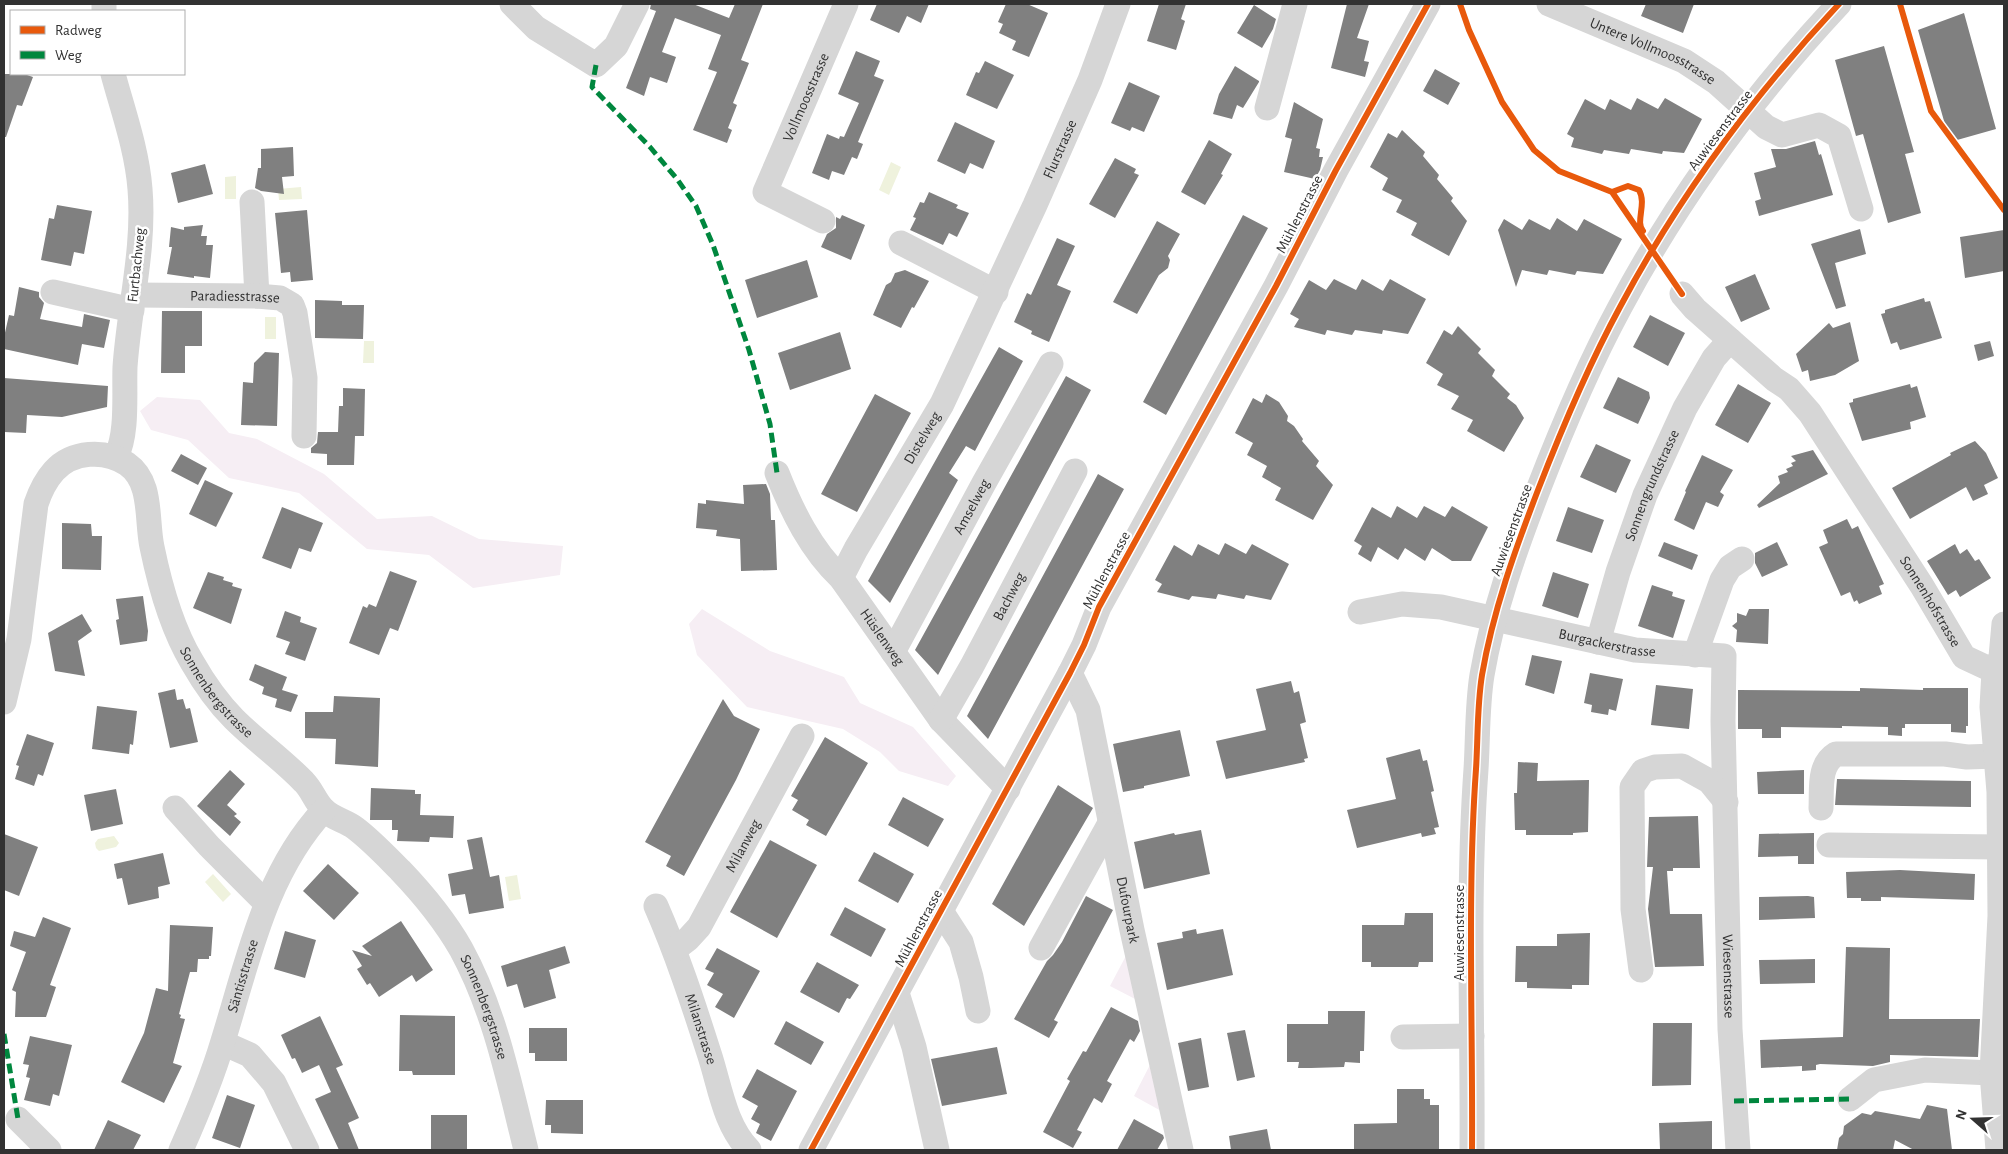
<svg xmlns="http://www.w3.org/2000/svg" width="2008" height="1154" font-family="'Alegreya Sans',sans-serif">
<style>
.green{fill:#f6eef4}
.water{fill:#eff2dd}
.building{fill:#808080}
.lines{fill:none;stroke-linecap:round;stroke-linejoin:round}
.minor{stroke:#d6d6d6;stroke-width:25}
.quiet{stroke:#00873e;stroke-width:5;stroke-dasharray:10 5;stroke-linecap:butt}
.cycleway-casing{stroke:#fff;stroke-width:9}
.cycleway{stroke:#e8590c;stroke-width:6}
.labels{text-anchor:middle;stroke-width:5;stroke-linejoin:round;paint-order:stroke}
.street-label{font-size:15px;fill:#323232;stroke:#fff}
</style>
<rect width="100%" height="100%" fill="#fff"/>
<path class="green" d="M157,397l43,3 29,33 28,6 67,35 53,45 55,-3 47,23 84,7 -3,29 -87,13 -44,-33 -62,-6 -68,-56 -70,-15 -41,-38 -37,-10 -11,-19z
M702,609l68,42 74,26 16,26 53,24 43,49 -8,10 -49,-15 -19,-19 -37,-23 -96,-22 -50,-52 -8,-31z
M1129,950l8,50 -27,-14z
M1154,1057l9,55 -29,-16z"/>
<path class="water" d="M891,162l10,5 -12,28 -10,-5z
M236,176v23h-11v-22z
M301,187l1,12 -23,1 -1,-11z
M265,317h11v22h-11z
M364,341h10v22h-11z
M114,836l5,7 -3,4 -17,4 -3,-3 -1,-5 3,-4z
M213,874l18,20 -8,8 -18,-20z
M517,875l4,24 -12,2 -4,-24z"/>
<path class="building" d="M651,4h42l36,14 6,-14h28l-22,56 8,3 -16,40 4,2 -9,23 4,2 -5,13 -34,-13 24,-58 -9,-3 13,-34 -46,-17 -13,34 14,5 -9,26 -17,-6 -6,19 -18,-8 30,-77 -6,-2z
M877,4h52l-8,19 -14,-7 -8,17 -29,-13z
M1006,4h21l21,9 -19,44 -17,-7 4,-9 -17,-8 4,-9 -5,-2z
M1159,4h27l-5,15 4,2 -9,29 -29,-9z
M1347,4h22l-12,34 12,3 -5,20 5,1 -4,15 -34,-9z
M1646,4h48l-11,29 -42,-17z
M1254,5l22,14 -3,10 -11,19 -25,-15z
M1964,13l32,116 -46,13 -32,-112z
M1884,46l30,106 -9,2 16,59 -33,10 -25,-89 -7,2 -21,-76z
M856,51l24,10 -6,15 10,4 -26,62 5,2 -6,15 -5,-2 -8,18 -12,-4 -3,9 -17,-7 15,-39 12,5 1,-3 4,1 15,-34 -21,-9z
M985,61l29,14 -17,34 -31,-14 10,-23 3,1z
M1235,66l24,15v1l-16,26 -6,-3 -5,14 -19,-5 6,-20z
M1435,69l25,14 -12,22 -25,-14z
M4,74h20l9,3 -11,29 -5,-1 -11,32h-2z
M1129,82l31,14 -16,36 -12,-5 -2,4 -19,-8z
M1637,98l21,11 7,-11 37,21 -18,34 -21,-2 -1,3 -31,-5 -2,5 -25,-4 -2,4 -31,-7 3,-9 -7,-4 18,-35 20,11 5,-11 21,11z
M1294,102l29,17 -7,29 4,1 -1,8h4l-3,13 -5,9 -31,-7 8,-33 -7,-2z
M955,122l40,19 -12,28 -13,-6 -5,11 -28,-13z
M1402,130l23,22 -2,4 16,19 -2,4 16,19 -2,3 16,20 -18,35 -38,-21 6,-12 -21,-11 6,-12 -20,-10 6,-12 -18,-11 18,-34 9,5z
M1209,140l23,14 -11,20 2,1 -18,30 -24,-13z
M1815,141l4,14 2,-1 12,41 -74,21 -4,-15 6,-2 -7,-26 22,-6 -5,-18h15z
M293,147l1,29 -12,1 2,17 -23,-3 -6,-3 3,-20h3v-19z
M1115,158l21,11 -2,4 5,2 -24,43 -26,-14z
M205,164l8,30 -35,9 -7,-30z
M929,192l29,13 -2,3 13,5 -12,24 -8,-4 -6,12 -33,-15 6,-12 -3,-1 7,-15 4,1z
M57,205l35,6 -8,43 -10,-2 -3,14 -30,-6 8,-42 5,1z
M307,210l6,70 -22,2 -1,-10 -9,1 -6,-60z
M842,215l23,10 -14,35 -30,-13 6,-13 9,-6v-11l4,2z
M1243,215l25,13 -102,187 -23,-13z
M1557,218l20,13 7,-12 38,20 -19,35 -26,-3 -2,4 -26,-5 -2,5 -25,-5 -6,17 -18,-57 6,-11 18,11 7,-11 21,11z
M1157,221l23,13 -12,22 2,4 -2,8 -9,7 -22,39 -24,-12z
M203,225l-2,11h6l-1,9h7l-3,33 -16,-2v2l-27,-4 5,-27h-3l2,-20 13,3v-3z
M1860,229l6,25 -31,9 11,43 -10,3 -25,-65z
M2004,230v41l-39,7 -5,-41z
M1057,238l18,8 -18,39 14,6 -22,51 -18,-8 1,-3 -18,-9 13,-29 4,2z
M807,260l11,37 -61,21 -12,-38z
M905,270l24,11 -15,27 -2,-1 -11,21 -28,-13 13,-30 5,-3 4,-9z
M1755,274l15,35 -29,13 -16,-35z
M1334,279l22,11 6,-11 21,12 7,-12 36,20 -18,35 -25,-4 -1,4 -27,-4 -3,5 -25,-5 -2,5 -31,-8 5,-8 -9,-5 19,-34 17,10z
M19,287l20,5v5l5,6 -4,16 42,8 2,-13 26,6 -6,28 -22,-4 -4,21 -74,-16v-12l5,-22 5,1z
M1924,298l1,4 5,-1 12,37 -42,12 -3,-8 -6,2 -10,-30 4,-1v-3z
M315,300l27,1v4h22l-1,34 -48,-1z
M162,311h40v35h-17v27h-24z
M1650,315l35,18 -17,33 -35,-19z
M1850,322l9,39 -24,14 -25,6 -2,-11 -6,2 -6,-18 33,-31 4,5z
M1458,326l23,23 -3,4 17,17 -3,6 18,18 -3,4 9,7 8,13 -20,34 -37,-21 6,-11 -22,-11 8,-13 -22,-11 6,-11 -17,-11 18,-33 8,5z
M840,332l11,37 -61,21 -12,-37z
M1990,341l4,15 -16,5 -4,-16z
M999,347l24,14 -48,90 -9,-5 -17,27 9,7 -68,123 -22,-22z
M265,352l14,1 -2,73 -36,-1 2,-43 10,1 1,-20z
M1066,376l25,14 -153,285 -23,-25z
M1618,377l31,15 1,6 -12,26 -35,-16z
M4,378l104,8 -1,21 -45,10 -35,-2 -1,18 -22,-1z
M1738,384l33,19 -23,40 -33,-18z
M1910,384l1,4 6,-2 9,31 -16,5 1,7 -49,12 -13,-38 4,-1v-3z
M343,388l22,1 -1,47h-9l-1,29h-27v-11l-16,-1v-5l6,-5 1,-11h20l1,-26h4z
M875,394l36,19 -54,99 -36,-18z
M1266,394l13,8 9,14 -1,5 7,5 9,13 -1,2 17,20 -3,5 17,19 -20,35 -38,-20 6,-12 -19,-11 5,-11 -20,-11 6,-12 -18,-10 18,-35 9,5z
M1975,441l11,12 12,25 -14,7 4,9 -15,7 -7,-14 -56,32 -18,-31 59,-33 -1,-2z
M1596,444l35,16 -15,33 -36,-16z
M1813,450l15,24 -69,34 -2,-3 23,-22 -2,-7 10,-4 -2,-3 7,-3 -2,-3 5,-2 -5,-5z
M181,454l26,14 -9,17 -27,-14z
M1702,455l31,15 -13,22 4,3 -6,12 -12,-5 -12,28 -20,-10 12,-28 -1,-1z
M1098,474l26,15 -136,250 -21,-23z
M205,480l28,13 -17,34 -27,-13z
M766,484l4,10 1,26h4l2,50 -36,1 -1,-32 -24,-3 1,-6 -21,-2 2,-25 8,1v-4l38,4 -1,-19z
M1397,506l20,12 7,-12 21,11 7,-11 36,21 -17,34h-19l-20,-13 -7,13 -20,-13 -7,12 -20,-13 -7,15 -13,-8 4,-8 -8,-5 18,-34 19,11z
M282,507l41,16 -12,29 -12,-4 -8,21 -29,-11z
M1568,507l36,13 -12,33 -36,-12z
M1847,519l5,10 6,-3 26,58 -5,2 3,8 -23,10 -2,-4 -3,2 -4,-10 -9,4 -22,-49 9,-4 -5,-13z
M62,523l29,1 1,12h10l-1,34 -39,-1z
M1664,542l34,13 -6,15 -34,-14z
M1777,542l11,23 -26,12 -7,-14v-10z
M1225,543l21,11 6,-10 37,20 -18,36 -25,-5 -2,4 -26,-5 -2,5 -24,-3 -3,4 -32,-8 5,-8 -7,-4 19,-35 18,11 6,-12 21,11z
M1955,544l5,10 7,-5 8,12 4,-2 12,19 -31,19 -4,-7 -8,5 -21,-34z
M390,571l27,10 -19,50 -8,-3 -11,27 -30,-12 14,-37 4,2 2,-4 7,3z
M208,572l16,5 -1,3 10,3 -1,3 10,3 -11,35 -38,-16z
M1553,572l36,12 -11,34 -36,-12z
M1652,585l21,7 -1,4 13,4 -12,38 -35,-12z
M143,596l5,35 -1,10 -27,4 -4,-25 3,-1 -3,-20z
M1749,609h20l-1,35 -32,-2 1,-12 -5,-4 5,-4v-9l9,3z
M285,611l16,6 -1,5 17,6 -12,33 -20,-7 5,-12 -14,-5z
M82,614l10,17 -14,10 7,35 -30,-5 -7,-38z
M1532,655l30,6 -8,33 -29,-9z
M255,664l32,13 -5,13 16,5 -7,17 -16,-5 2,-8 -15,-5 2,-7 -15,-7z
M1590,673l33,6 -7,32 -7,-2 -1,6 -17,-3 1,-7 -8,-2z
M1291,681l3,12 5,-2 7,31 -6,2 8,34 -4,1 1,3 -79,17 -10,-38 50,-11 -10,-41z
M1656,685l37,4 -4,40 -38,-4z
M1860,688l63,2v-2h45v38h-2v7l-15,-1v-8h-46v4h-3v8l-14,-1v-8l-46,-1v2l-61,-1v11h-19v-9h-24v-39l122,1z
M175,689l2,11 6,-1 3,10 4,-1 8,34 -28,6 -12,-55z
M334,696l46,2 -2,69 -43,-3 1,-25 -31,-1v-26h28z
M723,699l11,17 26,13 -24,51 -52,96 -18,-10 5,-10 -26,-14z
M97,706l40,5 -4,34 -3,-1 -1,10 -37,-5z
M1180,730l10,46 -46,10v2l-21,4 -10,-48z
M27,734l27,9 -11,33 -5,-2 -4,12 -19,-7 4,-13 -3,-1z
M825,737l43,26 -42,73 -20,-11 3,-5 -17,-10 6,-10 -7,-4z
M1420,749l3,12 4,-1 7,31 -3,1 8,35 -5,1 2,6 -14,3 -1,-4 -64,15 -10,-38 49,-11 -10,-41z
M1518,762l20,1 -1,18 52,-1 -1,52 -15,1v2h-47v-5h-11l-1,-37h3z
M230,770l15,14 -18,21 10,9 -3,2 7,6 -11,14 -33,-30z
M1804,770v24h-46l-1,-22z
M1837,779l134,2v26l-136,-2z
M1058,785l35,23 -69,118 -32,-22z
M371,788l44,2v4h6l-1,21 34,1 -1,22 -23,-1 -1,5 -32,-1 1,-11h-6v-10h-22z
M116,789l7,35 -32,7 -7,-36z
M903,797l41,22 -16,28 -40,-22z
M1698,816l2,52h-27v3h-6l3,43h32l2,52 -49,1 -7,-58 5,-42h-6l2,-50z
M1201,830l9,44 -66,15 -10,-47 40,-9 1,2z
M1814,833v31h-16v-8l-40,1 1,-23z
M4,834l34,13 -19,49 -15,-6z
M482,837l8,40 9,-2 5,33 -35,6 -4,-20 -13,2 -4,-22 25,-5 -6,-29z
M770,840l47,25 -40,73 -47,-26z
M874,852l40,22 -16,29 -40,-22z
M163,853l7,31 -12,3 1,11 -31,7 -6,-27 -5,1 -3,-15z
M328,864l31,29 -25,27 -31,-29z
M1900,870l75,4 -1,26 -93,-3v4h-20v-3h-14l-1,-26z
M1086,896l27,14 -59,110 4,2 -9,16 -35,-19 33,-58 6,-6 9,-13z
M1808,896l6,1 1,21 -56,2v-23z
M845,907l41,22 -15,28 -41,-22z
M1405,913h28v49h-14l-1,5h-47v-5h-9v-37h42z
M43,917l28,11 -21,57 6,2 -10,30h-31l1,-25 -4,-2 14,-38 -16,-6 4,-15 21,6z
M401,921l32,49 -17,12 -4,-7 -33,22 -9,-14 -3,2 -10,-16 5,-3 -10,-16 20,6 -10,-10z
M170,925l43,2 -2,29h-2v3h-11l-1,13h-7l-11,42 2,1 -1,3 5,1 -12,44 9,3 -18,37 -43,-21 23,-49 12,-45 12,3z
M1196,929l1,5 26,-5 10,46 -66,15 -10,-47 26,-5 -1,-6z
M285,931l31,9 -11,38 -31,-9z
M1590,933l-1,52h-17v4l-45,-1v-6h-12l1,-36h41v-12z
M565,946l5,17 -21,7 7,28 -32,10 -7,-24 -10,3 -6,-21z
M1846,947l44,1 -1,71h91l-2,38 -88,-2v7l-17,4 -53,-2 -4,1v5l-14,1v-5l-41,2 -1,-28 83,-3z
M717,948l43,23 -26,47 -19,-11 8,-13 -16,-9 7,-12 -9,-4z
M1815,959v24l-55,1 -1,-24z
M817,962l42,23 -9,14 -3,-1 -8,15 -39,-21z
M1111,1007l27,14 2,10 -6,11 -4,-3 -23,42 5,3 -10,19 -8,-5 -17,32 5,2 -9,16 -30,-16 27,-51 -3,-2 16,-28 3,1z
M1328,1011h37l-1,40h-4v12l-15,-1 -1,5 -33,1h-13l1,-6h-12v-38h41z
M400,1015l55,1v59h-42l-1,-4h-13z
M320,1016l23,49 -7,3 23,50 -11,5 11,27h-20l-24,-51 16,-7 -12,-27 -17,8 -7,-15 -3,1 -11,-24z
M786,1021l38,21 -13,23 -37,-21z
M1653,1023h39l-1,62 -39,1z
M529,1028h38v33h-32v-8h-6z
M1245,1030l10,47 -18,4 -10,-48z
M30,1036l42,9 -13,51 -6,-2 -3,12 -26,-6 6,-22 -4,-1 3,-12 -6,-1z
M1201,1038l8,49 -21,4 -10,-48z
M997,1047l10,47 -65,12 -11,-47z
M757,1069l40,22 -26,50 -15,-8 4,-9 -9,-5 7,-13 -16,-9z
M1397,1089h27v10h6v6h9v45h-85v-26l43,-1z
M227,1095l28,10 -15,43 -28,-10z
M546,1100h37v34l-32,-1v-8h-6z
M1927,1105l20,4 5,41h-38l-19,-10 -2,10h-56l2,-12 4,-4 1,-8 18,-13 9,2 4,-4 45,8z
M431,1115h36v35h-36z
M1134,1119l29,16 1,3 -7,12h-40z
M108,1120l33,15 -8,15h-39z
M1712,1121v29h-52l-1,-27z
M1267,1129l4,21h-40l-2,-14z"/>
<g class="lines">
<g class="minor">
<path d="M104,4v7"/>
<path d="M512,4l24,24 60,37 20,-19 21,-42"/>
<path id="s1" d="M1549,4l135,57 32,21 50,45 16,8 37,-10 20,11 22,73"/>
<path d="M113,74c10,37 24,76 27,115 5,59 -11,119 -15,178 -1,28 3,66 -9,90"/>
<path d="M1267,108l28,-104"/>
<path d="M252,202l5,94"/>
<path id="s2" d="M823,221l-58,-29 81,-188"/>
<path d="M901,243l95,49"/>
<path d="M53,292l79,18"/>
<path id="s3" d="M1682,294l13,15 79,70 15,10 21,24 112,173 42,71 30,14"/>
<path id="s4" d="M134,295l123,1 23,2 12,7 3,8 10,65 -1,58"/>
<path id="s5" d="M777,473c15,38 34,77 64,105l100,142 67,69"/>
<path id="s6" d="M841,578l15,-29 86,-145 93,-199 55,-125 28,-76"/>
<path id="s7" d="M1360,612l42,-8 39,3 194,43 89,6 -1,65 7,308 8,121"/>
<path id="s8" d="M1598,642l20,-70 27,-77 40,-87 29,-50 16,-18"/>
<path id="s9" d="M893,652l91,-169 67,-119"/>
<path d="M1695,655l27,-75 8,-13 12,-8"/>
<path id="s10" d="M1070,673l18,37 44,220 49,220"/>
<path id="s11" d="M4,702l15,-63 17,-135c4,-12 9,-23 18,-33 18,-20 51,-22 73,-7 26,18 19,55 25,83 8,39 19,80 40,115 12,21 25,40 42,57 22,22 48,40 70,63 8,8 11,19 19,27 8,9 23,12 32,19 16,12 31,28 45,42 22,23 45,51 61,79 34,62 48,133 65,201"/>
<path id="s12" d="M941,720l31,-54 103,-195"/>
<path d="M175,808l34,38 57,57"/>
<path d="M1821,808c1,-19 -3,-43 15,-54h109l22,3 29,-1"/>
<path d="M1829,845l170,2"/>
<path id="s13" d="M656,906c21,48 37,97 53,147 11,33 15,71 40,97"/>
<path d="M941,911l20,31 10,35 7,34"/>
<path d="M1041,948l69,-125"/>
<path id="s14" d="M675,949l13,-10 11,-12 103,-191"/>
<path d="M1641,970l-8,-61 -1,-122 11,-16 12,-4 27,-1 27,15 17,21"/>
<path d="M897,993l17,54 23,103"/>
<path d="M1403,1037l69,-1"/>
<path d="M223,1043l27,12 24,28 33,67"/>
<path d="M1850,1099l24,-19 51,-10 67,3"/>
<path d="M18,1119l31,31"/>
<path id="s15" d="M181,1150c16,-36 31,-72 42,-109 25,-80 42,-168 101,-231"/>
<path d="M811,1150l259,-477 14,-28 15,-38 177,-321 60,-116 92,-166"/>
<path d="M1472,1150c1,-127 -5,-254 4,-381 2,-31 1,-63 6,-94 11,-64 33,-125 56,-185 24,-62 50,-124 82,-183 58,-109 135,-213 219,-303"/>
<path d="M1998,1150l-6,-77 8,-157 -1,-124 -7,-85 2,-36 7,-14 3,-33"/>
</g>
<path class="quiet" d="M596,65l-4,22 58,60 27,32 19,27 17,39 36,105 21,74 7,49
M4,1034l14,85
M1734,1101l116,-2"/>
<defs>
<path id="cycleway" d="M1460,4l9,26 33,72 32,48 25,21 53,21 70,102
M1900,4l31,107 73,99
M1612,192l16,-6 11,4c8,14 -4,32 4,41
M811,1150l259,-477 14,-28 15,-38 177,-321 60,-116 92,-166
M1472,1150c1,-127 -5,-254 4,-381 2,-31 1,-63 6,-94 11,-64 33,-125 56,-185 24,-62 50,-124 82,-183 58,-109 135,-213 219,-303"/>
</defs>
<use href="#cycleway" class="cycleway-casing"/>
<use href="#cycleway" class="cycleway"/>
</g>
<g class="labels">
<g class="street-label">
<text dy="5" stroke="none"><textPath href="#s1" startOffset="114">Untere Vollmoosstrasse</textPath></text>
<text dy="5" stroke="none"><textPath href="#s2" startOffset="168">Vollmoosstrasse</textPath></text>
<text transform="translate(1720 130) rotate(-53)" y="5">Auwiesenstrasse</text>
<text dy="5" stroke="none"><textPath href="#s6" startOffset="482">Flurstrasse</textPath></text>
<text transform="translate(1299 214) rotate(-63)" y="5">Mühlenstrasse</text>
<text transform="translate(136 265) rotate(-84)" y="5">Furtbachweg</text>
<text dy="5" stroke="none"><textPath href="#s4" startOffset="101">Paradiesstrasse</textPath></text>
<text dy="5" stroke="none"><textPath href="#s6" startOffset="162">Distelweg</textPath></text>
<text dy="5" stroke="none"><textPath href="#s8" startOffset="166">Sonnengrundstrasse</textPath></text>
<text dy="5" stroke="none"><textPath href="#s9" startOffset="165">Amselweg</textPath></text>
<text transform="translate(1511 530) rotate(-70)" y="5">Auwiesenstrasse</text>
<text transform="translate(1106 570) rotate(-62)" y="5">Mühlenstrasse</text>
<text dy="5" stroke="none"><textPath href="#s12" startOffset="141">Bachweg</textPath></text>
<text dy="5" stroke="none"><textPath href="#s3" startOffset="399">Sonnenhofstrasse</textPath></text>
<text dy="5" stroke="none"><textPath href="#s5" startOffset="196">Hüslenweg</textPath></text>
<text dy="5" stroke="none"><textPath href="#s7" startOffset="252">Burgackerstrasse</textPath></text>
<text dy="5" stroke="none"><textPath href="#s11" startOffset="569">Sonnenbergstrasse</textPath></text>
<text dy="5" stroke="none"><textPath href="#s14" startOffset="125">Milanweg</textPath></text>
<text dy="5" stroke="none"><textPath href="#s10" startOffset="245">Dufourpark</textPath></text>
<text transform="translate(918 928) rotate(-62)" y="5">Mühlenstrasse</text>
<text transform="translate(1459 933) rotate(-90)" y="5">Auwiesenstrasse</text>
<text dy="5" stroke="none"><textPath href="#s15" startOffset="185">Säntisstrasse</textPath></text>
<text dy="5" stroke="none"><textPath href="#s7" startOffset="690">Wiesenstrasse</textPath></text>
<text dy="5" stroke="none"><textPath href="#s11" startOffset="990">Sonnenbergstrasse</textPath></text>
<text dy="5" stroke="none"><textPath href="#s13" startOffset="131">Milanstrasse</textPath></text>
</g>
</g>
<rect width="2008" height="1154" fill="none" stroke="#323232" stroke-width="10"/>
<rect x="10" y="10" width="175" height="65" fill="#ffffff" stroke="#adadad"/>
<rect x="20" y="26" width="25" height="8" fill="#e8590c" stroke="#adadad"/>
<text x="55" y="35" font-size="15" fill="#323232">Radweg</text>
<rect x="20" y="51" width="25" height="8" fill="#00873e" stroke="#adadad"/>
<text x="55" y="60" font-size="15" fill="#323232">Weg</text>
<g transform="translate(1973 1119) rotate(290)" stroke="#ffffff" stroke-width="4" paint-order="stroke">
<path d="M0-4L9 19L0 12L-9 19Z" fill="#323232"/>
<text y="-8" font-size="14" font-weight="bold" text-anchor="middle" fill="#323232">N</text>
</g>
</svg>
